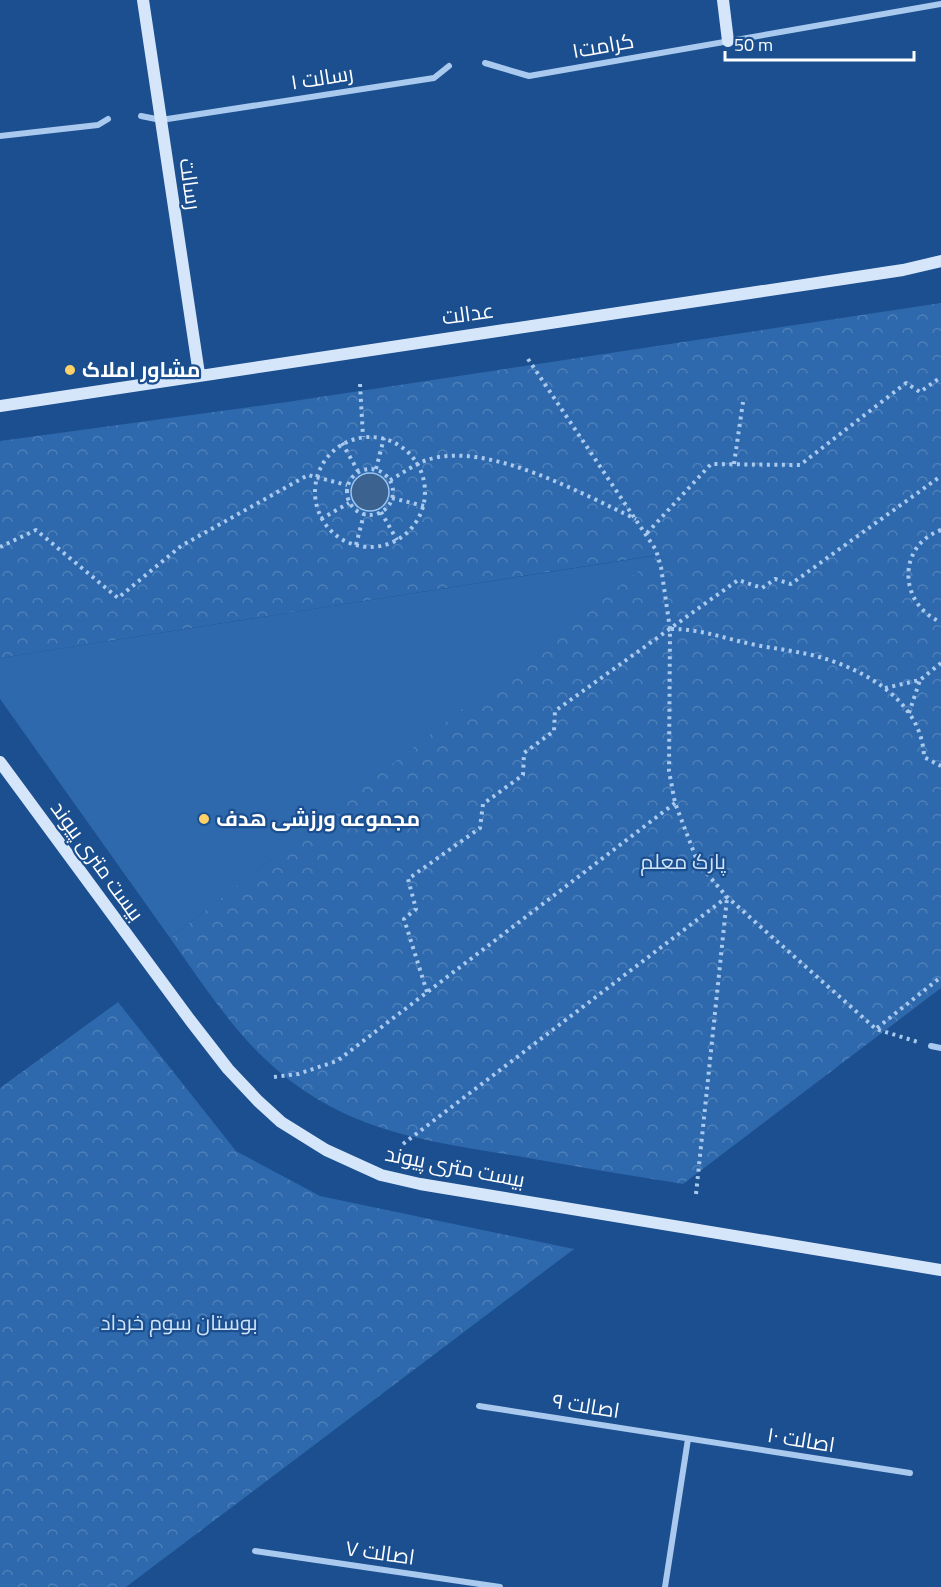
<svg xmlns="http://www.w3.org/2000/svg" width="941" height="1587" font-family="'Titillium Web',Cairo,sans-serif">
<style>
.forest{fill:url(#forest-crowns)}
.garden{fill:#2e69ad}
.water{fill:#3c6290;stroke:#9cc4f0;stroke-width:1.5}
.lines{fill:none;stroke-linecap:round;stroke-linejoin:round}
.path{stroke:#a9c9ee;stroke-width:4;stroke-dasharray:3 4.5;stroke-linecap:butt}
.street{stroke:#a9c9ee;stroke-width:6}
.secondary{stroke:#d6e6fa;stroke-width:12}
.poi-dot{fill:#ffd166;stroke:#1b4f8f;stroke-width:2}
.labels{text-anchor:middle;stroke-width:4.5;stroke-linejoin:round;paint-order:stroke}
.street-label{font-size:21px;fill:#fff;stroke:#1b4f8f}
.poi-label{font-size:21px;font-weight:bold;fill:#fff;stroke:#1b4f8f;text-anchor:start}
.park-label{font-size:21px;fill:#cfe3fa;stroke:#1b4f8f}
</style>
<defs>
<pattern id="forest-crowns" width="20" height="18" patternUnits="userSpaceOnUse" patternTransform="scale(1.5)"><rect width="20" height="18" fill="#2e69ad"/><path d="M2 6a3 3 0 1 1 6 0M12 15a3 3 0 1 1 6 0" fill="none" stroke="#4d80b9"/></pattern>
</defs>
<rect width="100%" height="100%" fill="#1b4f8f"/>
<path class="forest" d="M941,303v685l-258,196c-55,-9 -111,-18 -166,-28 -91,-15 -168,-24 -241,-87 -43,-37 -73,-85 -106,-131l487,-383 -657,103v-217l287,-39z
M118,1002l118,149 84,45 254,53 -448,338h-126v-499z"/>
<path class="garden" d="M659,555l-489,383 -170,-239v-41z"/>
<path class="water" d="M351 492a19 19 0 1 1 38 0a19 19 0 1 1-38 0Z"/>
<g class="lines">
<path class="path" d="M528,359l128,191 5,17 9,62 -1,142 6,32 23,60 29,34 149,132 42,13
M360,384l3,53
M315 492a55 55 0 1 1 110 0a55 55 0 1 1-110 0Z
M342,443l16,28
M734,464l9,-62
M347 492a23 23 0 1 1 46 0a23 23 0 1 1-46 0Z
M376,469l8,-31
M390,480c12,-6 24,-16 37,-20 59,-20 155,34 209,59
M392,498l32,8
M381,512l16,28
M321,519l28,-16
M941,530c-45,16 -42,75 0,92
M647,533l64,-69 89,1 106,-82 14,9 21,-15
M356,545l8,-31
M0,547l36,-17 82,68 63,-52 127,-71 39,10
M671,629c32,0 54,10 85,16 14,3 27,4 41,7 53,9 125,43 127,105l17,9
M885,688l35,-8 21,-17
M909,713l11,-33
M427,992l-23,-73 12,-10 -8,-30 72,-51 3,-24 40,-29 1,-22 30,-22 1,-20 183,-131 24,8 13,-9 16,5 150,-108
M877,1028l64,-51
M274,1077l24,-3 39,-13 338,-258
M403,1144l324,-247
M696,1194l31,-296"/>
<path class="street" d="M485,63l44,13 412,-72
M141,116l20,4 273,-42 15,-12
M0,136l98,-11 10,-6
M931,1046l10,2
M479,1406l431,67
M255,1551l245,36
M665,1587l23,-148"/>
<path class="secondary" d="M143,0l56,374
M723,0l5,41
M0,406l903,-136 38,-9
M0,762l190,258 38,49 30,32 23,21 45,28 55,25 39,9 521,86"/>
</g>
<g class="poi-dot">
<circle cx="70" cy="370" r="6"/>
<circle cx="204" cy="819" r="6"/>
</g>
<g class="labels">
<g class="street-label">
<text transform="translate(603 46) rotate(-10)" y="7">کرامت۱</text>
<text transform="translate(322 78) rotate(-9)" y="7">رسالت ۱</text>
<text transform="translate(190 184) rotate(82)" y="7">رسالت</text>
<text transform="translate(468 314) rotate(-8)" y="7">عدالت</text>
<text transform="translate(97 861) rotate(54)" y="7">بیست متری پیوند</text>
<text transform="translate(455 1167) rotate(11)" y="7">بیست متری پیوند</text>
<text transform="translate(586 1406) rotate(9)" y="7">اصالت ۹</text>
<text transform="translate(801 1440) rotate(9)" y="7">اصالت ۱۰</text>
<text transform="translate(380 1553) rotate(8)" y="7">اصالت ۷</text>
</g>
<g class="poi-label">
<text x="82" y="377">مشاور املاک</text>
<text x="216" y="826">مجموعه ورزشی هدف</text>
</g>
<g class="park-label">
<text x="683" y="869">پارک معلم</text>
<text x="179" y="1330">بوستان سوم خرداد</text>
</g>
</g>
<path d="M725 51v9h189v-9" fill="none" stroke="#ffffff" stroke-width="3"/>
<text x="734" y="51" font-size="18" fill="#ffffff" stroke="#1b4f8f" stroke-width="4.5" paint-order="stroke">50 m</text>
</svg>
